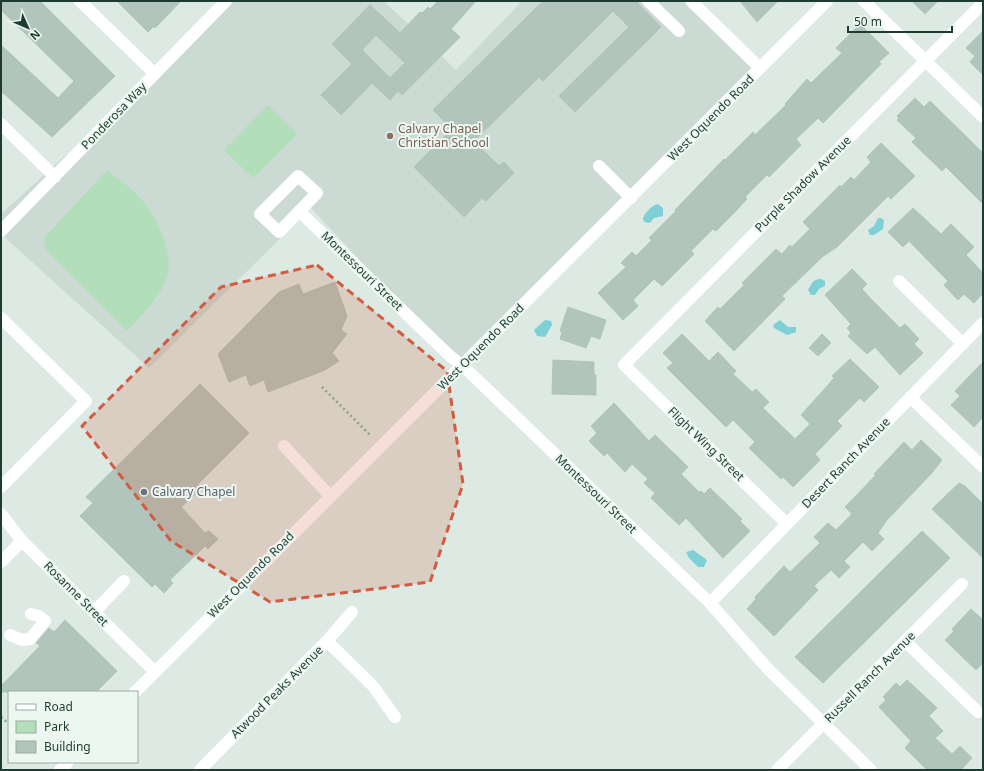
<svg xmlns="http://www.w3.org/2000/svg" width="984" height="771" font-family="'Noto Sans',sans-serif">
<style>
.built{fill:#cbdad2}
.green{fill:#b2deba}
.water{fill:#7ed0d6}
.building{fill:#b2c5bc;stroke:#aec4b9;fill-rule:evenodd}
.lines{fill:none;stroke-linecap:round;stroke-linejoin:round}
.path{stroke:#79b19b;stroke-width:2.5;stroke-dasharray:2 3;stroke-linecap:butt}
.minor{stroke:#fff;stroke-width:12}
.marked{fill:#d25b42;fill-opacity:0.2;stroke:#d25b42;stroke-width:3;stroke-dasharray:8 5;stroke-linejoin:round}
.education-dot{fill:#8d6e63;stroke:#edf7f1;stroke-width:1.5}
.worship-dot{fill:#6b7280;stroke:#edf7f1;stroke-width:1.5}
.labels{text-anchor:middle;stroke-width:4;stroke-linejoin:round;paint-order:stroke}
.street-label{font-size:12px;fill:#1d3b30;stroke:#edf7f1}
.education-label{font-size:12px;fill:#785e54;stroke:#edf7f1;text-anchor:start}
.worship-label{font-size:12px;fill:#5b616d;stroke:#edf7f1;text-anchor:start}
</style>
<rect width="100%" height="100%" fill="#dceae3"/>
<path class="built" d="M226,1h158l72,69 66,-69h169l69,67 -297,298 -61,-61 -91,-97 -162,160 -148,-134v-20l154,-140z"/>
<path class="green" d="M268,105l29,29 -44,44 -29,-28z
M107,170c11,9 26,19 35,30 16,20 30,48 26,74 -4,19 -28,43 -41,57l-81,-81 -2,-12z"/>
<path class="water" d="M658,204l5,4v8l-9,2 -4,5 -6,-1 -1,-4c2,-5 9,-13 15,-14z
M878,218h3l3,2 -1,9 -9,6h-4l-2,-5 6,-4z
M821,279l4,2v5l-6,3 -4,6h-4l-3,-5c4,-6 4,-11 13,-11z
M545,320l6,1 1,4 -7,12 -8,-1 -3,-6z
M780,320l8,7h8v5l-9,3 -13,-7 -1,-3z
M693,550l14,10 -3,7h-6l-9,-9 -3,-6z"/>
<path class="building" d="M1,1h39l75,75 -63,61 -51,-46v-46l57,53 16,-17 -73,-71z
M117,1h64l-26,27 -1,-2 -6,6z
M438,1h38l-25,28 9,8 -58,58 -4,-4 -8,9 -18,-17 -31,32 -20,-20 31,-31 -20,-20 38,-39 30,28 20,-21 2,1 6,-6 2,2zM376,35l29,28 -15,15 -28,-28z
M543,1h93l25,26 -86,85 -16,-16 70,-69 -16,-16 -70,70 -4,-4 -65,64 25,25 5,-4 10,11 -28,28 -4,-3 -18,19 -50,-50 38,-38 -19,-19z
M740,1h38l-21,21z
M912,1h26l-13,13z
M860,24l29,29 -10,9 2,2 -58,59 -5,-5 -22,21 5,6 -32,32 -2,-2 -22,22 2,2 -13,14 -18,18 -3,-2 -22,22 3,3 -32,32 -8,-7 -21,21 5,6 -15,14 -25,-27 28,-26 -5,-4 11,-11 4,4 16,-16 -3,-2 27,-27 -1,-1 49,-51 1,1 28,-28 2,3 31,-30 -1,-1 22,-25 4,4 31,-30 -6,-5z
M983,31v44l-13,-13 5,-6 -9,-8z
M915,98l9,9 6,-6 53,52v51l-37,-37 -4,4 -30,-29 4,-4 -19,-18 2,-2 -2,-2z
M881,143l34,33 -24,23 -3,-3 -51,51 -15,10 -40,39 3,3 -51,52 -29,-30 13,-14 2,2 24,-24 -2,-2 34,-34 6,5 8,-9 2,2 18,-18 -7,-7 37,-37 1,2 10,-10 3,3 17,-18 -4,-5z
M913,208l28,26 10,-10 23,23 -8,8 17,18v20l-9,10 -10,-9 -6,6 -14,-15 4,-4 -39,-40 -6,6 -15,-15z
M852,269l15,15 -5,5 8,9 30,30 5,-4 14,15 -5,5 9,9 -23,22 -25,-28 -8,7 -19,-18 3,-3 -4,-5 4,-4 -26,-29z
M335,282l12,34 -6,14 6,4 -15,19 7,8 -14,9 -57,22 -4,-12 -14,6 -4,-11 -17,7 -11,-28 61,-62 20,-8 4,10z
M568,307l38,13 -6,19 -9,-3 -5,12 -26,-9 2,-7 -2,-1z
M682,334l27,27 9,-9 18,19 -3,3 19,18 4,-3 13,13 -6,6 32,31 15,-15 -9,-9 28,-31 5,-6 -2,-2 18,-17 29,28 -15,15 -4,-4 -23,23 5,5 -27,28 5,6 -27,27 -10,-10 -2,2 -32,-31 6,-6 -22,-22 -7,7 -59,-59 6,-5 -10,-10z
M822,334l9,9 -13,13 -9,-8z
M553,360l41,2v13h2v20l-44,-1z
M983,362v55l-9,10 -23,-22 9,-9 -5,-5z
M200,384l49,49 -51,51 4,4 -21,19 24,26 4,-2 9,8 -10,10 -3,-3 -35,34 3,3 -9,10 -9,-9 -3,3 -72,-71 13,-13 -7,-6z
M614,403l35,38 6,-6 33,32 -7,7 18,18 2,-1 3,3 6,-6 32,31 -2,2 10,10 -27,27 -37,-40 -7,7 -28,-27 4,-5 -11,-10 4,-4 -16,-15 -7,8 -18,-19 -3,3 -15,-15 8,-8 -6,-7z
M921,440l21,20 -11,14 -44,46 -9,13 6,6 -12,12 -9,-9 -19,19 6,6 -11,11 -8,-8 -17,16 4,4 -44,46 -27,-27 9,-10 -1,-2 29,-31 6,6 30,-29 -6,-6 14,-14 8,7 16,-16 -7,-7 31,-32 -2,-1 30,-32 8,8z
M959,483l6,3 18,18v54l-51,-49z
M922,531l28,27 -127,125 -28,-26z
M971,609l12,11v43l-7,7 -31,-30 9,-9 -2,-2z
M65,620l52,51 -21,21h-95v-6l39,-40 -4,-3 13,-15 5,4z
M907,680l30,28 -8,8 14,15 -8,7 17,16 8,-8 12,12 -11,12h-34l-22,-22 6,-7 -32,-34 7,-7 -3,-3 13,-14 4,4z"/>
<g class="lines">
<path class="path" d="M322,387l49,49
M1,717l8,7"/>
<path class="minor" d="M80,1l75,73
M648,1l31,30
M691,1l69,67
M864,1l119,116
M1,124l54,53
M599,166l32,32
M298,176l19,17 -38,39 -19,-18z
M299,211l151,145 13,10 247,237 59,67 102,100
M1,231l225,-230
M899,281l64,63
M1,318l85,83 -85,86
M910,397l73,70
M284,446l46,50
M1,514l21,27 132,130
M787,524l-163,-159 359,-362
M1,562l21,-21
M710,603l273,-280
M94,612l30,-31
M10,635l12,5 8,-1 15,-18 -6,-5 -8,-2
M327,641l46,45 22,31
M905,641l73,71
M135,692l692,-691
M60,770l8,-8
M200,770l127,-129 25,-29
M777,770l185,-186"/>
</g>
<path class="marked" d="M317,265l130,106 16,113 -33,98 -160,20 -99,-61 -89,-115 139,-139z"/>
<circle class="education-dot" cx="390" cy="136" r="4"/>
<circle class="worship-dot" cx="144" cy="492" r="4"/>
<g class="labels">
<g class="street-label">
<text transform="translate(114 116) rotate(-46)" y="4">Ponderosa Way</text>
<text transform="translate(711 118) rotate(-45)" y="4">West Oquendo Road</text>
<text transform="translate(803 184) rotate(-45)" y="4">Purple Shadow Avenue</text>
<text transform="translate(362 271) rotate(44)" y="4">Montessouri Street</text>
<text transform="translate(481 347) rotate(-45)" y="4">West Oquendo Road</text>
<text transform="translate(706 444) rotate(44)" y="4">Flight Wing Street</text>
<text transform="translate(846 463) rotate(-46)" y="4">Desert Ranch Avenue</text>
<text transform="translate(596 494) rotate(44)" y="4">Montessouri Street</text>
<text transform="translate(251 575) rotate(-45)" y="4">West Oquendo Road</text>
<text transform="translate(76 594) rotate(45)" y="4">Rosanne Street</text>
<text transform="translate(870 677) rotate(-45)" y="4">Russell Ranch Avenue</text>
<text transform="translate(277 692) rotate(-45)" y="4">Atwood Peaks Avenue</text>
</g>
<g class="education-label">
<text x="398" y="133">Calvary Chapel<tspan x="398" dy="14">Christian School</tspan></text>
</g>
<g class="worship-label">
<text x="152" y="496">Calvary Chapel</text>
</g>
</g>
<rect width="984" height="771" fill="none" stroke="#1d3b30" stroke-width="4"/>
<rect x="8" y="691" width="130" height="72" fill="#edf7f1" stroke="#9aaca4"/>
<rect x="16" y="704" width="20" height="6" fill="#ffffff" stroke="#9aaca4"/>
<text x="44" y="711" font-size="12" fill="#1d3b30">Road</text>
<rect x="16" y="721" width="20" height="12" fill="#b2deba" stroke="#9aaca4"/>
<text x="44" y="731" font-size="12" fill="#1d3b30">Park</text>
<rect x="16" y="741" width="20" height="12" fill="#b2c5bc" stroke="#9aaca4"/>
<text x="44" y="751" font-size="12" fill="#1d3b30">Building</text>
<g transform="translate(28 28) rotate(135)" stroke="#edf7f1" stroke-width="3" paint-order="stroke">
<path d="M0-3L7 15L0 10L-7 15Z" fill="#1d3b30"/>
<text y="-6" font-size="11" font-weight="bold" text-anchor="middle" fill="#1d3b30">N</text>
</g>
<path d="M848 26v6h104v-6" fill="none" stroke="#1d3b30" stroke-width="2"/>
<text x="854" y="26" font-size="12" fill="#1d3b30" stroke="#edf7f1" stroke-width="3" paint-order="stroke">50 m</text>
</svg>
